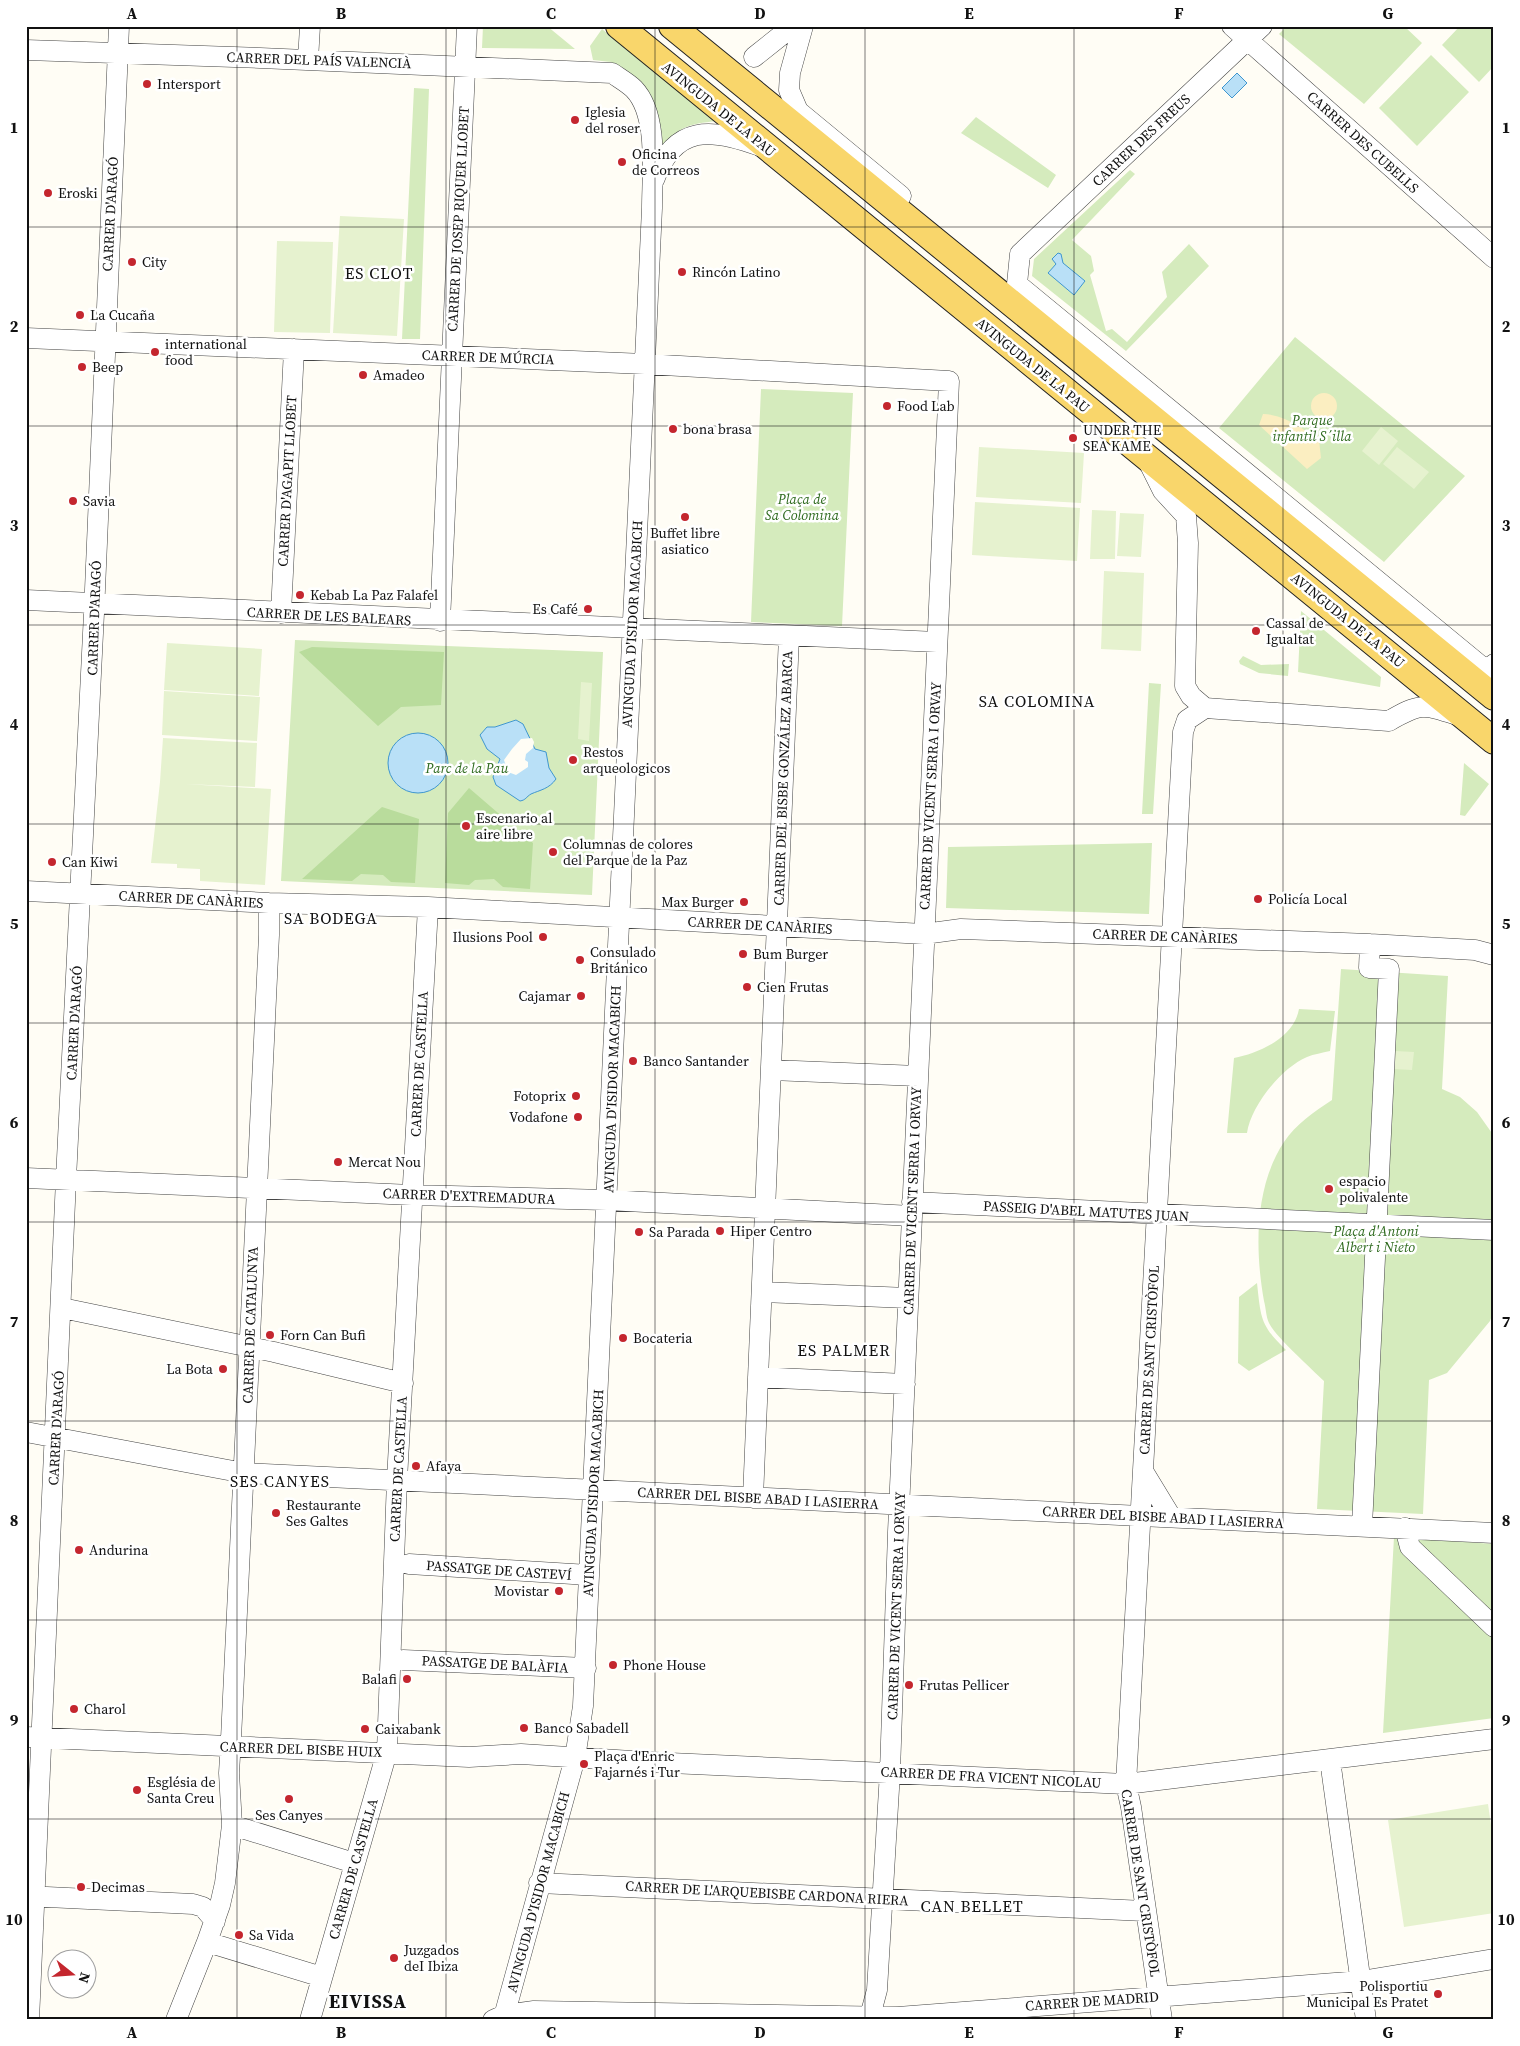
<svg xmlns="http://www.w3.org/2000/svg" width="1520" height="2046" font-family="'Source Serif 4',serif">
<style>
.green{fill:#d5ebbd}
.forest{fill:#b9dc9c}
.sand{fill:#fbeec1}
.pitch{fill:#e6f2cf}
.water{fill:#b9e0f7;stroke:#3f96cf}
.pier{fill:#fffdf5}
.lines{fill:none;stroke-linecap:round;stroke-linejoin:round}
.minor-casing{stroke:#444;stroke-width:21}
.major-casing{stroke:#222;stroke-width:28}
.minor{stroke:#fff;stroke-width:20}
.major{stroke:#f9d66b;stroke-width:26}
.grid{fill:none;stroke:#111;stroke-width:1;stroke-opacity:0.55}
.poi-dot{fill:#c4262e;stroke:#fff;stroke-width:2}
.labels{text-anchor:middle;stroke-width:5;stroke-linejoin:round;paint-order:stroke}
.street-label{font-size:14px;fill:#111;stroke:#fff}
.poi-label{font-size:14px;fill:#111;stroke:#fff;text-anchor:start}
.park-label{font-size:14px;font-style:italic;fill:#2f6b1f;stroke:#fff}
.quarter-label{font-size:16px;letter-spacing:1px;fill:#111;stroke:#fff}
.district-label{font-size:19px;font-weight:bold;letter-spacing:1px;fill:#111;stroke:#fff}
.neatline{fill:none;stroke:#111;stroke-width:2}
.grid-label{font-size:16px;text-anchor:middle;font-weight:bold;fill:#111}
</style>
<rect width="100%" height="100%" fill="#fffdf5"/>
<path class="green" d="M483,26h64l28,23 -93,-1z
M1287,26h117l18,17 -58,61 -85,-70z
M1460,26h34v40l-15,16 -37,-37z
M602,29l115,92c-29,3 -41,6 -57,31l-31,-79 -18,-11 -18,-2 -3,-14z
M1431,55l38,37 -52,54 -38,-38z
M414,88l15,1 -9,250h-18z
M976,117l80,58 -8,13 -87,-55z
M1130,170l5,4 -63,66 19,16 3,15 -4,4 16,56 6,-2 15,13 40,-45 -5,-25 27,-28 20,22 -83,85 -94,-75 2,-17z
M1295,337l170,139 -81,86 -165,-134z
M761,389l92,4 -11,233 -91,-4z
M1301,611l80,66 -1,10 -82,-15z
M295,640l308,12 -11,243 -311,-14z
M1243,656l18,9 28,-1 -1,12 -29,-3 -19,-9 -1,-3z
M1149,683l12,1 -8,130h-11z
M1464,763l25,21 -24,32 -5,-1z
M1152,843l-3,71 -203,-6 2,-61z
M1341,969l107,7 -6,113 18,8 17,15 17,24v174l-4,11 -43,52 -18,7 -6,134 -106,-5 7,-128c-12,-12 -49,-45 -55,-58 -3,-6 -3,-15 -5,-22 -9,-50 -10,-114 20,-159 12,-18 30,-30 48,-42z
M1299,1009l36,2 -5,40c-8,2 -16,3 -23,6 -26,11 -56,49 -60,76h-20l7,-75c25,-5 60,-20 65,-49z
M1257,1283c4,35 3,42 29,67l-37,21 -11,-8 1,-66z
M1394,1537l100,7v174l-111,15z"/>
<path class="forest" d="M312,647l132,5 -3,53 -40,2 -23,19 -79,-74z
M469,788l64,55 -3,46 -27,-2 -9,-8 -19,1 -6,5 -24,-2 3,-70z
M382,807l37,12 -4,64 -24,-1 -8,-7 -22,-1 -9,7 -50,-2z"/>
<path class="sand" d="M1311 406a13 13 0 1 1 26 0a13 13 0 1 1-26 0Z
M1263,414c23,1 38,14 56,26l2,18 -14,11 -48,-44z"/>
<path class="pitch" d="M340,216l64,3 -7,117 -64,-3z
M277,241l56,1 -3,91 -56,-1z
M1381,427l17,14 -19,24 -17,-14z
M979,447l105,6 -3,50 -105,-6z
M1397,447l32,25 -15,17 -31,-25z
M975,502l105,6 -3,53 -105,-6z
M1092,510l24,1 -1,48h-25z
M1120,513l24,1 -3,43 -24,-1z
M1104,571l40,2 -3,78 -40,-2z
M167,643l95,6 -3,47 -95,-6z
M581,682l11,1 -3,58 -11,-2z
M164,691l96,6 -3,44 -95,-6z
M163,738l94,5 -2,44 -70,-3 86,5 -6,96 -65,-4v-12l-23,-1v-4l-26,-1 9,-81z
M1395,1051l19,1 -2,18 -19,-1z
M1488,1804l6,42v67l-90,14 -16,-107z"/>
<path class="water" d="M1237,73l10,10 -15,15 -10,-10z
M1058,253l3,1 2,9 22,18 -11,14 -26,-22 8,-9 -4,-5z
M516,720l7,4 12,25 11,3 3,16 7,11c-7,10 -16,11 -25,15 -5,3 -5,6 -11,7l-24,-16 -3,-8 7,-18 -13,-10 -7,-14 7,-8h8z
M388 763a30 30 0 1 1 60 0a30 30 0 1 1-60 0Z"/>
<path class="pier" d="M532,738l2,4 -1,6 -7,6 -1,6 3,2v5l-12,8 -8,-3 -4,-12 8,-11 9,-10z"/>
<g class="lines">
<defs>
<path id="minor" d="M803,26l-13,47 -1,17 9,21 103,85
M1232,26l262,232
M1262,26l-242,228 -3,30 470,387 7,-7
M26,50l234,8 352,15c7,5 16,10 22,16 25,26 18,85 18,119l-69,1498 -8,52 -72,262
M754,57l39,-31
M308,60l2,-34
M654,180c21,-56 57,-52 106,-34
M26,338l619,26 304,17 -51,1151 -8,240 -13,218 -8,30
M1148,461l15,30 23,25 2,27 -3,143 6,10 14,12
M26,600l911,42
M281,613l13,-264
M440,621l27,-595
M26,891l243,12 159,4 496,27 37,-5 409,15 105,6 19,5
M771,1070l147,6
M26,1178l386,17 195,5 305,16
M912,1202l582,28
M762,1292l146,6
M62,1308l212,44 129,31
M758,1377l147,7
M26,1432l218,41 1250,60
M1143,1471l28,46
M753,1498l36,-862
M1362,1526l27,-557 -20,-1 1,-24
M1405,1528l5,19 84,80
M409,1564l180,11
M403,1660l183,8
M26,1737l443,20 52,-3 127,8 478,22 368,-45
M1330,1760l36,260
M232,1825l122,38
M539,1883l606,28
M26,1896l167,8 10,3 12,14
M207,1942l115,35
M29,2020l37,-841 28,-566 25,-587
M176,2020l31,-78 13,-37 5,-22 7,-58 -3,-52 2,-34 38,-804v-32
M310,2020l77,-268 10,-272 31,-573
M493,2020l11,-5 30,-4 364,6 463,-36 133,-22
M1162,2020l-31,-213 -5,-23 57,-1052 4,-12 18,-12 184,13c31,-18 34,-17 68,-6"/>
<path id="major" d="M619,26l875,715
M672,26l822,671"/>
</defs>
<use href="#minor" class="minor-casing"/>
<use href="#major" class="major-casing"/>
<use href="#minor" class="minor"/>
<use href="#major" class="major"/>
</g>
<path class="grid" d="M237,26v1994M446,26v1994M655,26v1994M865,26v1994M1074,26v1994M1283,26v1994M26,227h1468M26,426h1468M26,625h1468M26,824h1468M26,1023h1468M26,1222h1468M26,1421h1468M26,1620h1468M26,1819h1468"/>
<g class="poi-dot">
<circle cx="147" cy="84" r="5"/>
<circle cx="575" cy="120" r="5"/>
<circle cx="622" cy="162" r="5"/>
<circle cx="48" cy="193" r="5"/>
<circle cx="132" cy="262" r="5"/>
<circle cx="682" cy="272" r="5"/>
<circle cx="80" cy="315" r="5"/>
<circle cx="155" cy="352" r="5"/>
<circle cx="82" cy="367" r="5"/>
<circle cx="363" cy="375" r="5"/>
<circle cx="887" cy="406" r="5"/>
<circle cx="673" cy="429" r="5"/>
<circle cx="1073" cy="438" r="5"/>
<circle cx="73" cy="501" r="5"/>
<circle cx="685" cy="517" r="5"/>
<circle cx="300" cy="595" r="5"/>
<circle cx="588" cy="609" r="5"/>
<circle cx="1256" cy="631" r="5"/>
<circle cx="573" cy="760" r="5"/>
<circle cx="466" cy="826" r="5"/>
<circle cx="553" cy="852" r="5"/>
<circle cx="52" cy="862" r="5"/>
<circle cx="1258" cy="899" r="5"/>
<circle cx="744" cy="902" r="5"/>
<circle cx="543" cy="937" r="5"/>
<circle cx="743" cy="954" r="5"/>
<circle cx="580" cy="960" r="5"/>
<circle cx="747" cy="987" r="5"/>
<circle cx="581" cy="996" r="5"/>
<circle cx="633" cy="1061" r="5"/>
<circle cx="576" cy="1096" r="5"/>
<circle cx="578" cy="1117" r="5"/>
<circle cx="338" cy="1162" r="5"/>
<circle cx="1329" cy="1189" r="5"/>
<circle cx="720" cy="1231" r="5"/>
<circle cx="639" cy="1232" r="5"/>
<circle cx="270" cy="1335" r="5"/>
<circle cx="623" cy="1338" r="5"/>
<circle cx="223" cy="1369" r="5"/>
<circle cx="416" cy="1466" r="5"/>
<circle cx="276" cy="1513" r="5"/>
<circle cx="79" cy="1550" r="5"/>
<circle cx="559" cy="1591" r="5"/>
<circle cx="613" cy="1665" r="5"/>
<circle cx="407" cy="1679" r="5"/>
<circle cx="909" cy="1685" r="5"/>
<circle cx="74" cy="1709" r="5"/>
<circle cx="524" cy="1728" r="5"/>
<circle cx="365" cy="1729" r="5"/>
<circle cx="584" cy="1764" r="5"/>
<circle cx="137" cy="1790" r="5"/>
<circle cx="289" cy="1799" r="5"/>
<circle cx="81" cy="1887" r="5"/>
<circle cx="239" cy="1935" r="5"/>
<circle cx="394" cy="1958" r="5"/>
<circle cx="1438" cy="1994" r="5"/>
</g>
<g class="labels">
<g class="street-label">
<text transform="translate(319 60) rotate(2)" y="5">CARRER DEL PAÍS VALENCIÀ</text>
<text transform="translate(719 109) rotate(39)" y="5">AVINGUDA DE LA PAU</text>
<text transform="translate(1141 140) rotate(-43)" y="5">CARRER DES FREUS</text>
<text transform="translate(1363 142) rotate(42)" y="5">CARRER DES CUBELLS</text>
<text transform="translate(110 214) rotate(-87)" y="5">CARRER D'ARAGÓ</text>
<text transform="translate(458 219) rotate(-87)" y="5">CARRER DE JOSEP RIQUER LLOBET</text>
<text transform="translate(488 357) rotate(2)" y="5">CARRER DE MÚRCIA</text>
<text transform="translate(1033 365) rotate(39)" y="5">AVINGUDA DE LA PAU</text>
<text transform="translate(287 481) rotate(-87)" y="5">CARRER D'AGAPIT LLOBET</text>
<text transform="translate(329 616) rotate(3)" y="5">CARRER DE LES BALEARS</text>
<text transform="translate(94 618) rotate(-88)" y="5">CARRER D'ARAGÓ</text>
<text transform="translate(1348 620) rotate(39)" y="5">AVINGUDA DE LA PAU</text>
<text transform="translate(632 624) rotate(-87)" y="5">AVINGUDA D'ISIDOR MACABICH</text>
<text transform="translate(783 778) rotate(-88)" y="5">CARRER DEL BISBE GONZÁLEZ ABARCA</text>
<text transform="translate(930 796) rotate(-87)" y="5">CARRER DE VICENT SERRA I ORVAY</text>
<text transform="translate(191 899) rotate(3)" y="5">CARRER DE CANÀRIES</text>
<text transform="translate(760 925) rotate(3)" y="5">CARRER DE CANÀRIES</text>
<text transform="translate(1165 936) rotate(2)" y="5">CARRER DE CANÀRIES</text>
<text transform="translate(74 1023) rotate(-87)" y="5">CARRER D'ARAGÓ</text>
<text transform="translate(419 1064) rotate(-87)" y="5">CARRER DE CASTELLA</text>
<text transform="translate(612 1089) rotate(-88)" y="5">AVINGUDA D'ISIDOR MACABICH</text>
<text transform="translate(469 1196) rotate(2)" y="5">CARRER D'EXTREMADURA</text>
<text transform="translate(912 1201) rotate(-88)" y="5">CARRER DE VICENT SERRA I ORVAY</text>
<text transform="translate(1086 1211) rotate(3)" y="5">PASSEIG D'ABEL MATUTES JUAN</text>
<text transform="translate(250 1325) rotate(-88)" y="5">CARRER DE CATALUNYA</text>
<text transform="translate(1149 1360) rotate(-87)" y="5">CARRER DE SANT CRISTÒFOL</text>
<text transform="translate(56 1428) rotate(-87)" y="5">CARRER D'ARAGÓ</text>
<text transform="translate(398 1469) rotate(-87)" y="5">CARRER DE CASTELLA</text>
<text transform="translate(593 1493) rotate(-87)" y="5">AVINGUDA D'ISIDOR MACABICH</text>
<text transform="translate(758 1498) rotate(3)" y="5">CARRER DEL BISBE ABAD I LASIERRA</text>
<text transform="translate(1163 1517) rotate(3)" y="5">CARRER DEL BISBE ABAD I LASIERRA</text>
<text transform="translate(499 1570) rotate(4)" y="5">PASSATGE DE CASTEVÍ</text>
<text transform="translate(896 1606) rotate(-88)" y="5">CARRER DE VICENT SERRA I ORVAY</text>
<text transform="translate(495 1664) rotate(3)" y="5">PASSATGE DE BALÀFIA</text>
<text transform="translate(301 1749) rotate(2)" y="5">CARRER DEL BISBE HUIX</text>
<text transform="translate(991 1777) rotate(3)" y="5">CARRER DE FRA VICENT NICOLAU</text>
<text transform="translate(353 1869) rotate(-74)" y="5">CARRER DE CASTELLA</text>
<text transform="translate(1141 1883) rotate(81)" y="5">CARRER DE SANT CRISTÒFOL</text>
<text transform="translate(538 1892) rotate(-75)" y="5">AVINGUDA D'ISIDOR MACABICH</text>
<text transform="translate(767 1893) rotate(3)" y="5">CARRER DE L'ARQUEBISBE CARDONA RIERA</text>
<text transform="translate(1092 2001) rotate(-4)" y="5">CARRER DE MADRID</text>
</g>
<g class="poi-label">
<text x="157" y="89">Intersport</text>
<text x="585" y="117">Iglesia<tspan x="585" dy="16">del roser</tspan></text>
<text x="632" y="159">Oficina<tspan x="632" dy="16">de Correos</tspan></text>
<text x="58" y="198">Eroski</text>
<text x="142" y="267">City</text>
<text x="692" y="277">Rincón Latino</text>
<text x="90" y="320">La Cucaña</text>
<text x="165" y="349">international<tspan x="165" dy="16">food</tspan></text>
<text x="92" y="372">Beep</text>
<text x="373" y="380">Amadeo</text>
<text x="897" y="411">Food Lab</text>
<text x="683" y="434">bona brasa</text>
<text x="1083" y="435">UNDER THE<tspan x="1083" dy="16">SEA KAME</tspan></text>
<text x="83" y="506">Savia</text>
<text x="685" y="538" text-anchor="middle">Buffet libre<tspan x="685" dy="16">asiatico</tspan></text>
<text x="310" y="600">Kebab La Paz Falafel</text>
<text x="578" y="614" text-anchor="end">Es Café</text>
<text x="1266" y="628">Cassal de<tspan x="1266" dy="16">Igualtat</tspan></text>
<text x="583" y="757">Restos<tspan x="583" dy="16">arqueologicos</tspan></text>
<text x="476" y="823">Escenario al<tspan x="476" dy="16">aire libre</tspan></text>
<text x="563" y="849">Columnas de colores<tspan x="563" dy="16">del Parque de la Paz</tspan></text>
<text x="62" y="867">Can Kiwi</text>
<text x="1268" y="904">Policía Local</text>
<text x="734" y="907" text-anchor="end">Max Burger</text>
<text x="533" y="942" text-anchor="end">Ilusions Pool</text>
<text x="590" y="957">Consulado<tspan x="590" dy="16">Británico</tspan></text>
<text x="753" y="959">Bum Burger</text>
<text x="757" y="992">Cien Frutas</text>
<text x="571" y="1001" text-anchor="end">Cajamar</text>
<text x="643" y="1066">Banco Santander</text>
<text x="566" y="1101" text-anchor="end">Fotoprix</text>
<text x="568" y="1122" text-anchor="end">Vodafone</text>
<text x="348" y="1167">Mercat Nou</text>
<text x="1339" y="1186">espacio<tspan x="1339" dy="16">polivalente</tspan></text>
<text x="730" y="1236">Hiper Centro</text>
<text x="649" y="1237">Sa Parada</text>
<text x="280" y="1340">Forn Can Bufi</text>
<text x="633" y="1343">Bocateria</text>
<text x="213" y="1374" text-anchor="end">La Bota</text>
<text x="426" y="1471">Afaya</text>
<text x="286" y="1510">Restaurante<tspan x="286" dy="16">Ses Galtes</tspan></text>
<text x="89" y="1555">Andurina</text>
<text x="549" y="1596" text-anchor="end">Movistar</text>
<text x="623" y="1670">Phone House</text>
<text x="397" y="1684" text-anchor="end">Balafi</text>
<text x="919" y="1690">Frutas Pellicer</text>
<text x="84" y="1714">Charol</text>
<text x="534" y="1733">Banco Sabadell</text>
<text x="375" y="1734">Caixabank</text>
<text x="594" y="1761">Plaça d'Enric<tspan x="594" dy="16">Fajarnés i Tur</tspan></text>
<text x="147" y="1787">Església de<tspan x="147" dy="16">Santa Creu</tspan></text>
<text x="289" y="1820" text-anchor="middle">Ses Canyes</text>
<text x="91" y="1892">Decimas</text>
<text x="249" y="1940">Sa Vida</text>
<text x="404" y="1955">Juzgados<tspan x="404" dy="16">deI Ibiza</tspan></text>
<text x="1428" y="1991" text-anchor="end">Polisportiu<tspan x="1428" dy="16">Municipal Es Pratet</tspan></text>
</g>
<g class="park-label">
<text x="1312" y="425">Parque<tspan x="1312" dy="16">infantil S´illa</tspan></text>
<text x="802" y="504">Plaça de<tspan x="802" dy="16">Sa Colomina</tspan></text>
<text x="467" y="773">Parc de la Pau</text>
<text x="1376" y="1236">Plaça d'Antoni<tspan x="1376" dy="16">Albert i Nieto</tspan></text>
</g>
<g class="quarter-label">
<text x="379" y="279">ES CLOT</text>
<text x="1037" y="707">SA COLOMINA</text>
<text x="331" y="924">SA BODEGA</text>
<text x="844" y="1356">ES PALMER</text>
<text x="280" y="1487">SES CANYES</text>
<text x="972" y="1912">CAN BELLET</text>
</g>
<g class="district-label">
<text x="368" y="2008">EIVISSA</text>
</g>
</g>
<rect width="1520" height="2046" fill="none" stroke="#ffffff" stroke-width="55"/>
<g transform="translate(72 1974) rotate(107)"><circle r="24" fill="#ffffff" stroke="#a0a0a0"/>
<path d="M0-4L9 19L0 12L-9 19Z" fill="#c4262e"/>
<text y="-8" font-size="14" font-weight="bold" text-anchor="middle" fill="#111111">N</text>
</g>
<rect x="28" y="28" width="1464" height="1990" class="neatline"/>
<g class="grid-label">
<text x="132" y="19">A</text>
<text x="341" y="19">B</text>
<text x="551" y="19">C</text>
<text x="760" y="19">D</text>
<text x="969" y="19">E</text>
<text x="1179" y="19">F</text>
<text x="1388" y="19">G</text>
<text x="14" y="133">1</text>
<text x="1506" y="133">1</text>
<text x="14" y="332">2</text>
<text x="1506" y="332">2</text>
<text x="14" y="531">3</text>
<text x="1506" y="531">3</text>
<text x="14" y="730">4</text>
<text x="1506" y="730">4</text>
<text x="14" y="929">5</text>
<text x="1506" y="929">5</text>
<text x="14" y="1128">6</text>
<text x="1506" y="1128">6</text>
<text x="14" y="1327">7</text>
<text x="1506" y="1327">7</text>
<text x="14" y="1526">8</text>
<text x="1506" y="1526">8</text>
<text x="14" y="1726">9</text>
<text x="1506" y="1726">9</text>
<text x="14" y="1925">10</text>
<text x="1506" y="1925">10</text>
<text x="132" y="2038">A</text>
<text x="341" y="2038">B</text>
<text x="551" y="2038">C</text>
<text x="760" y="2038">D</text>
<text x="969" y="2038">E</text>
<text x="1179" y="2038">F</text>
<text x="1388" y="2038">G</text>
</g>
</svg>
